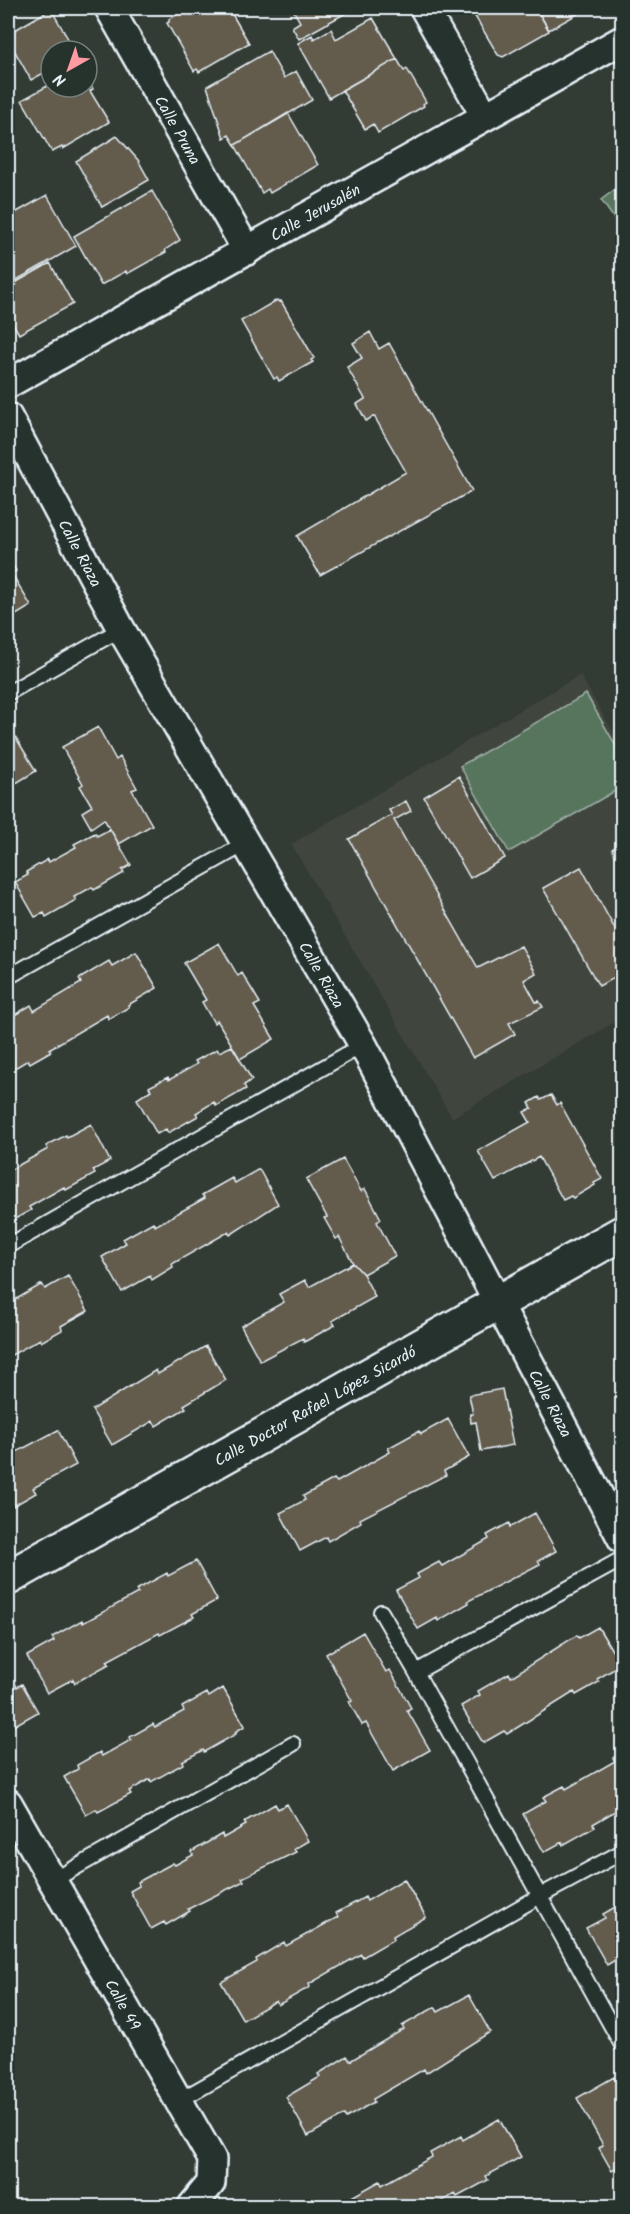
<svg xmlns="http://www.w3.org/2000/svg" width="630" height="2214" font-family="Kalam,sans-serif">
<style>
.built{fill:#41453c}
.green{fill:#57745c;stroke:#a0b2aa;stroke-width:1.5}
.building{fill:#645c4e;stroke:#e8f1f8;stroke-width:1.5}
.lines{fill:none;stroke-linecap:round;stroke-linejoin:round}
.service-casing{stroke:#e8f1f8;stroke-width:18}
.minor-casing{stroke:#e8f1f8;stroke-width:32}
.tertiary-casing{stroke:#e8f1f8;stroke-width:38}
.service{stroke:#26332d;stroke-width:14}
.minor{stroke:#26332d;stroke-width:27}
.tertiary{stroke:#26332d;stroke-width:33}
.labels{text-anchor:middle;stroke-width:6;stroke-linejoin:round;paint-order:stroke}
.street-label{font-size:16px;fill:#e8f1f8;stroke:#26332d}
</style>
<rect width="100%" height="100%" fill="#323b34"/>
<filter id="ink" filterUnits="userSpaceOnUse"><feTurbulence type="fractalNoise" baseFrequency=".0167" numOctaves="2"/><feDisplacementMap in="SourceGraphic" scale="12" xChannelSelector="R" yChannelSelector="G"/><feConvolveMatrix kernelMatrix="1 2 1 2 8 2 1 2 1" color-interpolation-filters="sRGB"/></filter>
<g filter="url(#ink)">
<path class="built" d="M580,675l42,72v271l-170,100 -161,-274z"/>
<path class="green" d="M622,184v46l-21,-30z
M586,694l36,62v31l-113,65 -49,-86z"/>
<path class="building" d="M8,8h13l-13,7z
M189,8h55l-12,6 17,29 -50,29 -2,-3 -3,2 -27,-48 2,-1v-3z
M292,8h63l-56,31 -7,-12 8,-5z
M470,8h66l13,23 -46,26 -5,-2z
M536,8h52l-39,22z
M51,9l24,42h-24v18l-20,11 -23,-41v-5z
M373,18l24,41 -68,39 -31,-55 14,-8 2,4 17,-10 5,10z
M269,51l15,27 12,-7 16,29 -77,45 -6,-10 -5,3 -17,-52z
M397,59l7,12 3,-2 19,33 -3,2 1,2 -46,27 -5,-9 -8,5 -23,-39z
M87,78l6,11 -3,2 19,31 -46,27 -1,-2 -10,5 -30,-52 29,-16v3h36z
M288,113l30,52 -48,28 -2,-4 -6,4 -27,-48z
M117,136l21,24 11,20 -47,27 -26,-46z
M152,191l28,49 -15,10 1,2 -39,22 -1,-3 -25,14 -27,-49z
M47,195l29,51 -68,39v-68z
M8,200l6,13 -6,4z
M50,263l23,41 -54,30 -11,-19v-28z
M277,300l2,2 2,-1 33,57 -3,2 2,2 -34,19 -2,-4 -3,2 -33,-58z
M370,332l9,17 10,-6 83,148 -152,84 -23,-39 109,-64 -32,-56 -8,5 -9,-17 8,-5 -18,-32 15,-9 -9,-15z
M8,556l8,15 -4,3 19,32 -23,14z
M98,727l18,33 4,-3 17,31 -5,2 20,35 -33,19 -15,-25 -13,9 -9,-16 10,-6 -12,-20 3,-2 -21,-37z
M15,736l21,35 -28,17v-48z
M459,776l46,82 -35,20 -46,-81z
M406,801l5,10 -17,9 84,148 43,-22 15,27 -12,7 12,22 3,-1 4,6 -34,16 6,11 -42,24 -124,-219 43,-24 -3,-5z
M110,829l21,36 -9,5 2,3 -30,17 -2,-3 -18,10 2,3 -30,17 -2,-4 -9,4 -20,-35 13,-7 -2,-3 22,-13 1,3 27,-15 -2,-3 21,-11 2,3z
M622,843v25l-10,-19z
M581,867l41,75v31l-23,13 -56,-98z
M219,943l19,33 4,-3 18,30 -6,3 20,33 -34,20 -23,-39 -3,3 -12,-21 4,-2 -22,-37z
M136,952l21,36 -29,17 1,2 -20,12 -2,-4 -58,34 2,2 -21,12 -2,-3 -20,12v-53l23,-14 3,6 47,-28 -2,-4 30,-18 3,5z
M232,1046l20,34 -8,5 2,4 -30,17 -2,-4 -18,11 2,3 -30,17 -2,-4 -9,5 -20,-35 14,-9 -2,-3 19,-10 1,3 28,-16 -2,-3 22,-12 2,3z
M551,1095l6,10 3,-2 42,76 -8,4 1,2 -22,13 -2,-2 -8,4 -24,-43 -44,24 -17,-30 52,-29 -6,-10 8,-4 -3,-5 10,-6 2,3z
M91,1124l19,37 -17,9 2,4 -29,16 -2,-3 -35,20 2,3 -23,13v-52l40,-22 -2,-3 20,-11 1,2z
M343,1159l18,32 4,-2 16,30 -4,3 18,34 -32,18 -10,-11 -14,-26 -3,2 -12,-21 3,-1 -21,-38z
M259,1169l19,35 -48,31 -2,-3 -56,32 1,3 -21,13 -2,-4 -28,16 -20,-35 24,-14 -3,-4 30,-17 2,4 50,-28 -3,-3 30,-17 3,5z
M353,1263l10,11 12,23 -43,24 3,4 -31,17 -1,-4 -43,23 -19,-35 43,-24 -5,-8 26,-14 4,7z
M68,1276l20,35 -27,15 1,4 -21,12 -1,-3 -32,18v-48l7,-4 -2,-4 29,-17 3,5z
M206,1346l20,34 -42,25 2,3 -30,18 -3,-5 -41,24 -20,-35 64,-40 2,4z
M502,1389l11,56 -32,6 -5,-29 -5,1 -1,-9h3l-4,-19z
M448,1419l21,38 -25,14 2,4 -86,44 1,3 -33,19 -2,-4 -26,14 -20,-38 25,-13 -2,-4 31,-17 3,3 53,-30 -2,-4 31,-17 2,3z
M58,1430l18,35 -43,23 3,5 -28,16v-55l1,2z
M535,1513l21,38 -18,10 2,3 -72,37 1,2 -31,18 -1,-3 -19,11 -22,-39 23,-12 -2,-4 22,-12 3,4 47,-27 -2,-4 22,-12 1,4z
M196,1561l21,39 -25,14 2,3 -34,18 -1,-2 -52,28 2,3 -34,19 -2,-4 -26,14 -20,-37 27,-15 -2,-4 30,-17 1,3 55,-30 -2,-3 31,-17 1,3z
M598,1627l23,38 -24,14 2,3 -23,13 -2,-3 -67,42 -3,-3 -21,12 -22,-37 19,-11 -2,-4 31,-18 2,4 66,-42 2,3z
M363,1632l23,40 4,-2 21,38 -4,2 23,40 -37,21 -27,-48 -4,2 -13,-23 3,-1 -26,-47z
M8,1670l9,17 5,-3 16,28 -30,17z
M223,1688l22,38 -10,6 1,2 -32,18 -1,-2 -21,11 1,3 -32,18 -1,-3 -21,12 2,3 -33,18 -2,-3 -10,6 -22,-38 14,-8 -1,-4 23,-13 2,4 29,-16 -1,-3 23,-13 2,3 29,-16 -2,-4 25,-14 2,4z
M622,1752v55l-29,17 2,3 -32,18 -1,-3 -18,10 -21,-38 23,-13 -3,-4 21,-11 2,3 49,-28 -2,-3z
M275,1804l3,5 9,-5 21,37 -14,8 2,3 -54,26 2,3 -56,28 2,2 -24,14 -2,-3 -13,7 -21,-38 9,-5 -1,-4 35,-19 2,2 18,-10 -2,-3 31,-18 1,4 23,-13 -2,-3z
M404,1879l22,38 -33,19 1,3 -31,18 -2,-3 -52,30 1,3 -32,18 -2,-4 -33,19 -22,-38 36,-20 -1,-3 28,-17 2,4 52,-29 -2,-4 29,-16 2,4z
M622,1903v53l-15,9 -21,-37 19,-10 -2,-4z
M469,1995l21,37 -64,41 -2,-4 -51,30 1,3 -28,16 -2,-3 -36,21 -22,-39 34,-20 -2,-3 29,-18 3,5 54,-32 -2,-3 33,-19 3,5z
M614,2077l8,17v86l-6,-12 -4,3 -13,-23 4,-3 -26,-47z
M499,2119l22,38 -35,19 2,4 -31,17 -2,-3 -22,12h-90l7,-4 -2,-3 32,-18 2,4 50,-28 -2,-4 31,-17 2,4z"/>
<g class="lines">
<defs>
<path id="service" d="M8,693l113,-64
M8,977l237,-133
M8,1246l355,-201
M381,1612l35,60 206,373
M416,1672l206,-113
M52,1881l241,-137
M180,2100l360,-204 82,-44"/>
<g id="minor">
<path id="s1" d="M109,8l138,243"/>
<path d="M424,8l61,108"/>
<path id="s2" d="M8,384l614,-344"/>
<path id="s3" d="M8,417l113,212 242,416 259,494"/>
<path id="s4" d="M8,1803l204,356 -1,24 -19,23"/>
</g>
<g id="tertiary">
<path id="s5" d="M8,1578l614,-345"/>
</g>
</defs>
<use href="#service" class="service-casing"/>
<use href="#minor" class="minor-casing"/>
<use href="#tertiary" class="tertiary-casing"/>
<use href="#service" class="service"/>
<use href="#minor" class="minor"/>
<use href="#tertiary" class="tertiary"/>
</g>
</g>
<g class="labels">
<g class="street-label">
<text dy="6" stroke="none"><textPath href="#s1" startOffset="140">Calle Pruna</textPath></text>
<text dy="6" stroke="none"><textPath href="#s2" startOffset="352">Calle Jerusalén</textPath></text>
<text dy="6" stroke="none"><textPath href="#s3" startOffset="154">Calle Riaza</textPath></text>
<text dy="6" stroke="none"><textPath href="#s3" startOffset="640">Calle Riaza</textPath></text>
<text dy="6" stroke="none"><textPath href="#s3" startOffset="1126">Calle Riaza</textPath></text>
<text dy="6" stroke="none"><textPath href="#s5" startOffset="352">Calle Doctor Rafael López Sicardó</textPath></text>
<text dy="6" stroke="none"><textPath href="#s4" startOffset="232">Calle 49</textPath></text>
</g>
</g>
<rect width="630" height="2214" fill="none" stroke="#26332d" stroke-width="30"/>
<rect x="15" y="15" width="600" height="2184" fill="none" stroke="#e8f1f8" stroke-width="2" filter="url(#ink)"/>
<g transform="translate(69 69) rotate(220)"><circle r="28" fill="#26332d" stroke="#747f7e" stroke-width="1.5"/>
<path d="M0-4.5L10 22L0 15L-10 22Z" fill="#ff9aa2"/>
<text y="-9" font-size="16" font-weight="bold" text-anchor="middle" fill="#e8f1f8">N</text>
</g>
</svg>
